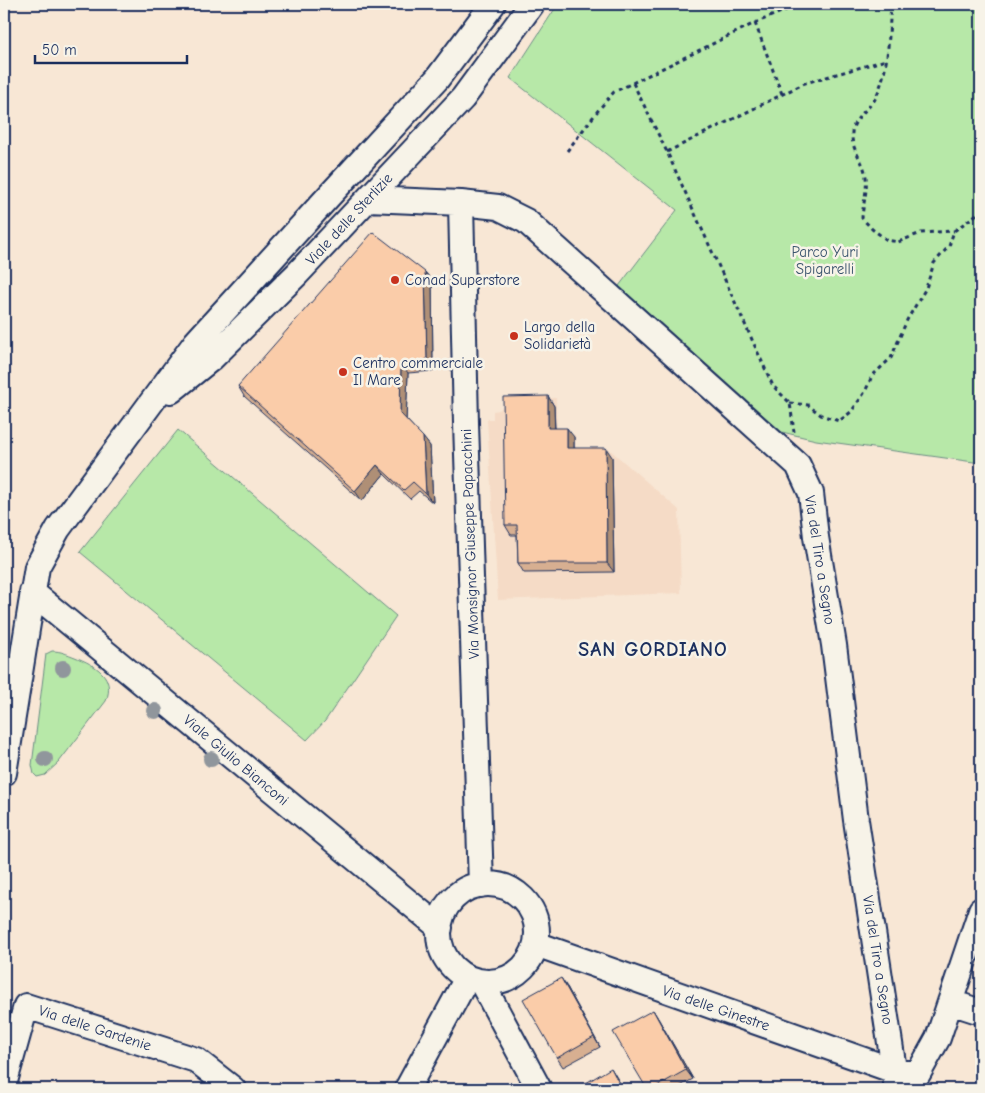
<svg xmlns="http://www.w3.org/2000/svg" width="985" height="1093" font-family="'Comic Neue',sans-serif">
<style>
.built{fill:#f5dbc6}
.green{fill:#b7e8a8;stroke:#698c83}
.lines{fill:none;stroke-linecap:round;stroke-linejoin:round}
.minor-casing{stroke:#1b2f5e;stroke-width:28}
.path{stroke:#1b2f5e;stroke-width:3;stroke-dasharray:4 4;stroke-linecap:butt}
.minor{stroke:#f7f3e8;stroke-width:24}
.tree{fill:#90969c}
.wall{fill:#d7af91;stroke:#1b2f5e}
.shaded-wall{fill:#af8f76;stroke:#1b2f5e}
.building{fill:#facca9;stroke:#1b2f5e}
.poi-dot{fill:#c8321e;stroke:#f7f3e8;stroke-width:2}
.labels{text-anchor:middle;stroke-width:5;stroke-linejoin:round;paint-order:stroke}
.street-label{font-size:15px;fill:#1b2f5e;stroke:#f7f3e8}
.park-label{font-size:15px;fill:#3a546d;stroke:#f7f3e8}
.poi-label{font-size:15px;fill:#1b2f5e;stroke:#f7f3e8;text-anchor:start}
.district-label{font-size:20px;font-weight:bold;letter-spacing:1px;fill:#1b2f5e;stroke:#f7f3e8}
</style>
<rect width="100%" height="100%" fill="#f8e7d5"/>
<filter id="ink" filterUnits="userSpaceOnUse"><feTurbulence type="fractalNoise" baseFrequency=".02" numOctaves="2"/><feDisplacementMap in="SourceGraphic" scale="10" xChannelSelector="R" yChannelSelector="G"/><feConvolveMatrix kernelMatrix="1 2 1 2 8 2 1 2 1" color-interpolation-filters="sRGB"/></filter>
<g filter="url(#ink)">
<path class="built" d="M556,398l1,37h18l1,15 33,-1 70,61 2,83 -183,7 -11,-181h6v-8l6,-1 11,-10z"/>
<path class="green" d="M558,4h423v459l-165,-23 -34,-8 -163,-146 58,-76 -167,-132z
M178,430l218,186 -71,105 -18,19 -227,-188z
M52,651c9,0 15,3 23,6 20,8 41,19 31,44l-47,61 -14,13 -8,2 -3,-3 -2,-9 14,-111z"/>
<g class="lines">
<defs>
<path id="minor" d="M368,199l93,4 37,4 28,14 272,244 13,28 5,44 18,108 22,175 41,269
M461,203l5,220 15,462
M171,391l41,-33 85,-84 166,-176 69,-94
M32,592l408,336
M4,773l33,-206 21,-38 138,-187 132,-145 109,-118 56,-75
M439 933a49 49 0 1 1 98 0a49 49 0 1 1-98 0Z
M536,944l359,127 23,3 20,-36 43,-128
M482,983l57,106
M950,1002l31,10
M4,1085l22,-79 170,54 37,29
M407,1089l60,-111"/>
</defs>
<use href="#minor" class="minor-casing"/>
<path class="path" d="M891,4c-2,26 -2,55 -10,80 -2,5 -4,13 -8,18 -7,9 -20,17 -21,31 -1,17 10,25 13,39 4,15 -2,30 -3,46l10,11 15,11 11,2 23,-9 33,-2
M755,23l27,71
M633,83l34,69 106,234 17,17 4,29
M567,151l33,-43 14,-16 141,-69 38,-16 20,-3
M667,152l138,-69 81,-23
M790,403l18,2 13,10 18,6 12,-9 14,-20 7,-16 19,-18 16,-38 19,-32 8,-25 15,-17 5,-15 27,-20"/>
<use href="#minor" class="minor"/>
</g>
<g class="tree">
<circle cx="63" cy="668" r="8"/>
<circle cx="155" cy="711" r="8"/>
<circle cx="45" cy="759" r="8"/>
<circle cx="211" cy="759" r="8"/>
</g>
<path class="wall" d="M425,272l7,9 1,90 -25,2 -2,46 24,27 3,57 -14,-12 -9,8 -26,-25 -22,27 -118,-105 -6,-10z
M548,396l6,10 1,22 19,9v11l38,9 2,115 -90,1 -6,-10 -1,-28h-6l-6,-10z
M567,987l33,60 -37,20 -6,-9z
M653,1010l6,10 34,59 -18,10h-28z"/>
<path class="shaded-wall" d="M425,272l7,9 1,90 -6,-9z
M401,363l7,10 -2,49 -6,-9z
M548,396l6,10 1,31 -7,-9z
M567,428l7,9v20l-7,-9z
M423,437l7,9 3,57 -7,-9z
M606,448l6,9 2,115 -7,-9z
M377,465l7,9 -22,27 -7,-10z
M561,978l6,9 33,60 -6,-10z
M653,1010l6,10 34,59 -7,-9z
M611,1068l6,10 7,11h-2z"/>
<path class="building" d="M373,232l52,40 2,90 -26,1 -1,50 23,24 3,57 -13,-12 -9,8 -27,-25 -22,26 -117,-105z
M548,396v32h19v20h39l1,115h-89l-1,-38h-12l-2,-128z
M561,978l33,59 -37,21 -34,-59z
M653,1010l33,60 -34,19h-5l-34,-57z
M611,1068l11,21h-46z"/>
</g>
<g class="poi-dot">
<circle cx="395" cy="280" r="5"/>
<circle cx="514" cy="336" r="5"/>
<circle cx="343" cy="372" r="5"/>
</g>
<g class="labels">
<g class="street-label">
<text transform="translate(349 219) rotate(-47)" y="5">Viale delle Sterlizie</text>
<text transform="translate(470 544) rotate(-92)" y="5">Via Monsignor Giuseppe Papacchini</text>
<text transform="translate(820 560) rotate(81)" y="5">Via del Tiro a Segno</text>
<text transform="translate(236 760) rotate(40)" y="5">Viale Giulio Bianconi</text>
<text transform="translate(878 960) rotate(81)" y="5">Via del Tiro a Segno</text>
<text transform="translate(716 1008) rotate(19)" y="5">Via delle Ginestre</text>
<text transform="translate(95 1028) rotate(18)" y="5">Via delle Gardenie</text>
</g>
<g class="park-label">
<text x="825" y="257">Parco Yuri<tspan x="825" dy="17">Spigarelli</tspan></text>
</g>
<g class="poi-label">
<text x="405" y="285">Conad Superstore</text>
<text x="524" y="332">Largo della<tspan x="524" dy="17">Solidarietà</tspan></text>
<text x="353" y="368">Centro commerciale<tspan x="353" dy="17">Il Mare</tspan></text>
</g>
<g class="district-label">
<text x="653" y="656">SAN GORDIANO</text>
</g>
</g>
<rect width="985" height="1093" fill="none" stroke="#f7f3e8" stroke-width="20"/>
<rect x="10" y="10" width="965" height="1073" fill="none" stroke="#1b2f5e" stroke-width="2" filter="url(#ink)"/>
<path d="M35 55v8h152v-8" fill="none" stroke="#1b2f5e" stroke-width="2.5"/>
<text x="42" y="55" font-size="15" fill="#1b2f5e" stroke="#f7f3e8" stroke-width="4" paint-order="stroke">50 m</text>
</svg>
